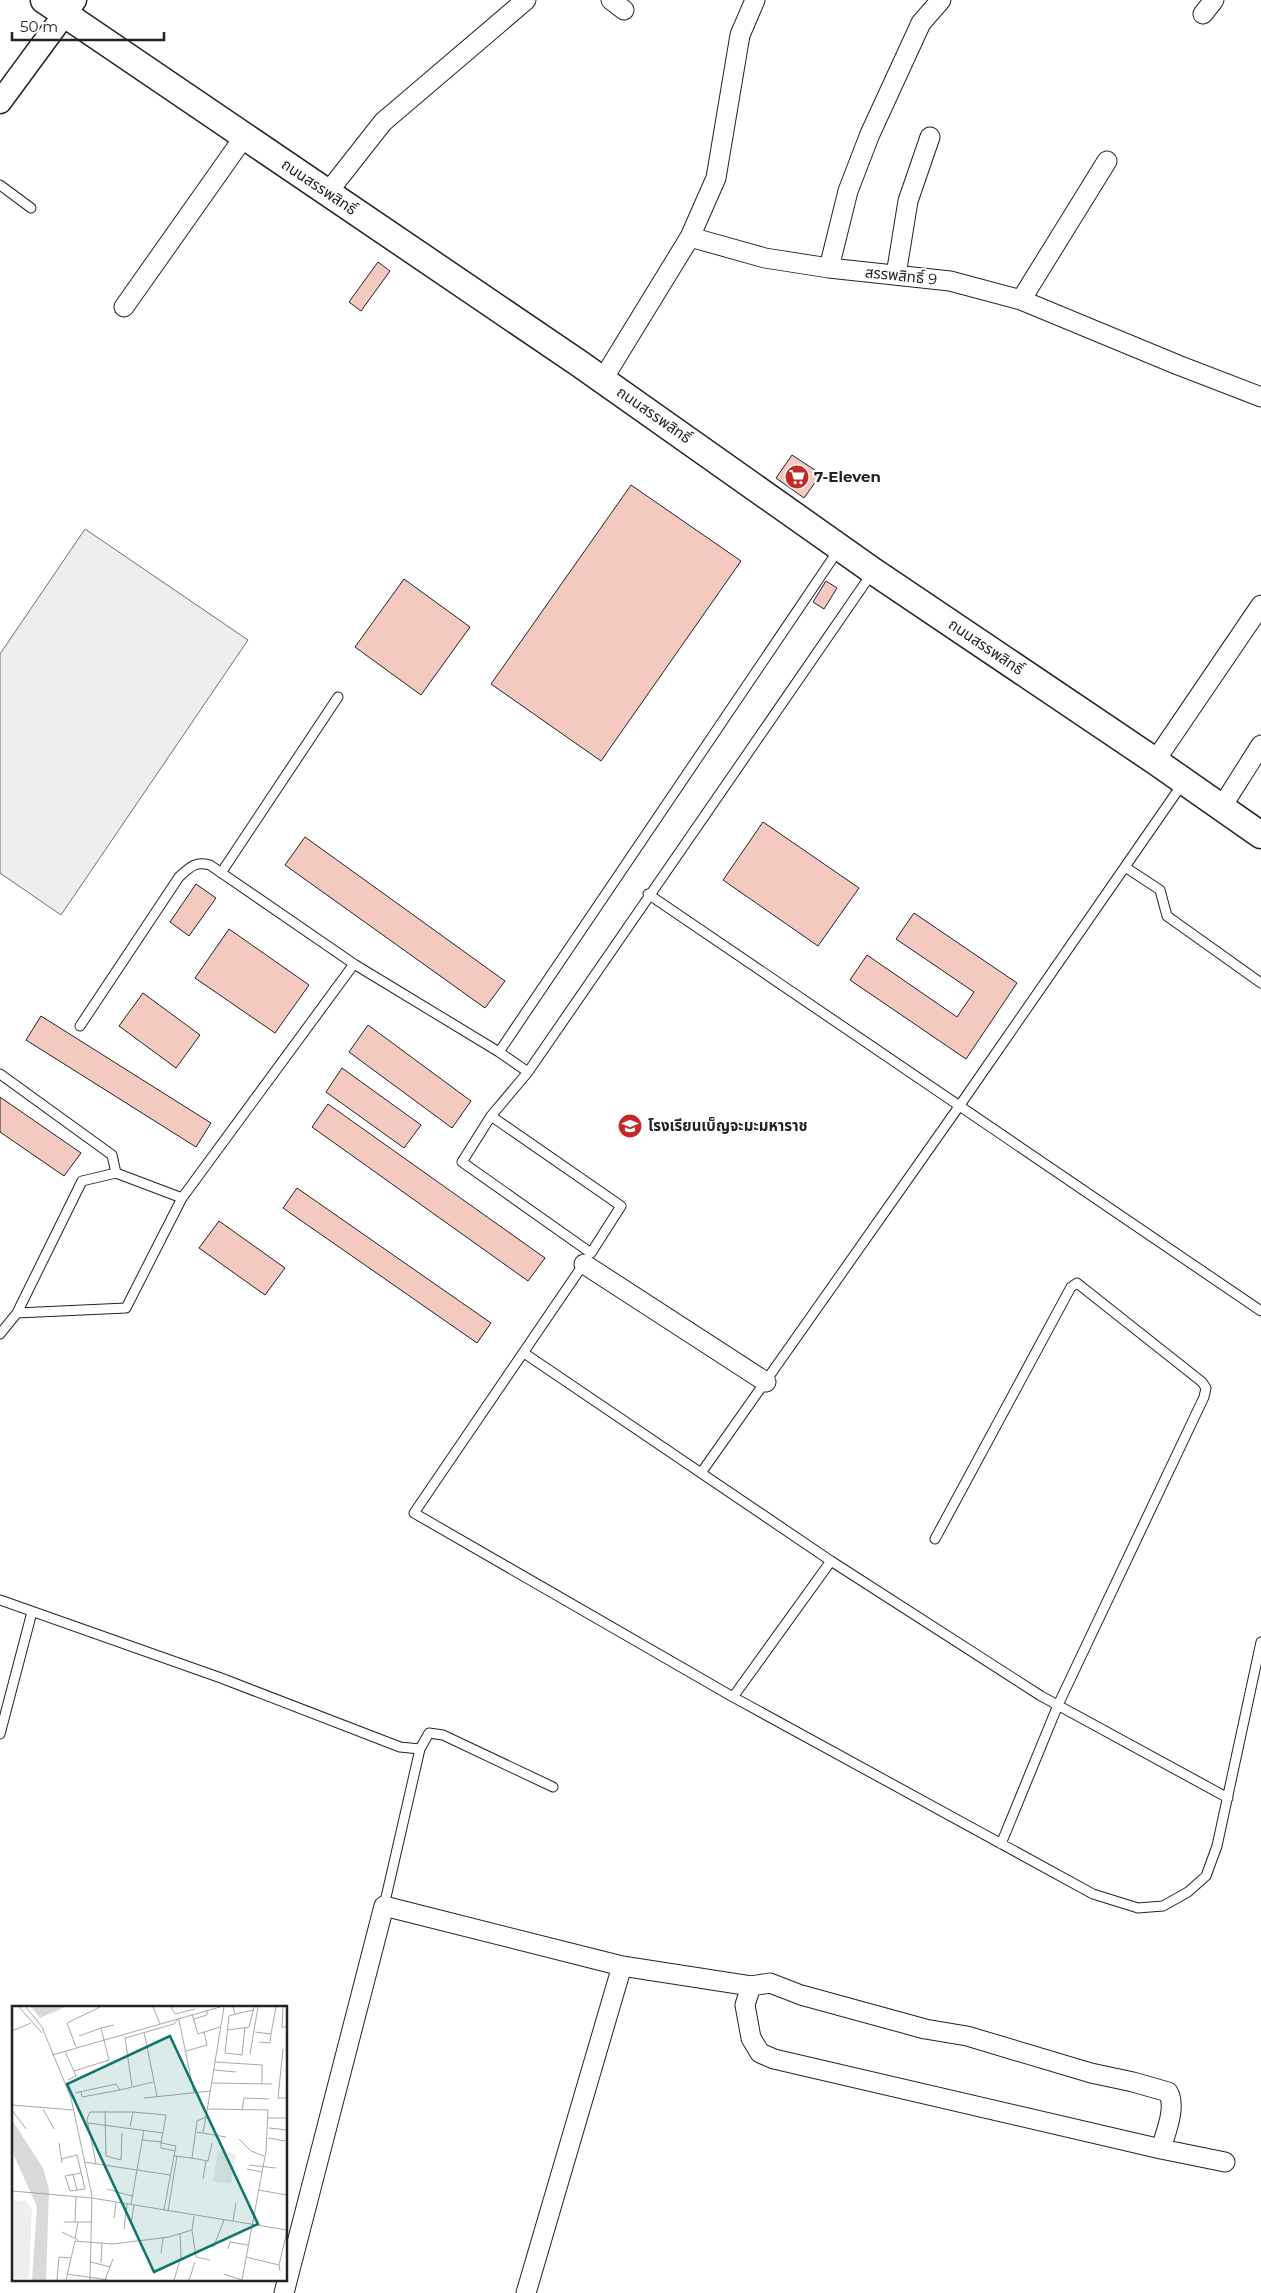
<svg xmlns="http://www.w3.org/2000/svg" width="1261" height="2293" font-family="Montserrat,'Noto Sans Thai',sans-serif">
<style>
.grass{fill:#eee;stroke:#6f6f6f}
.building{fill:#f3c9c0;stroke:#222}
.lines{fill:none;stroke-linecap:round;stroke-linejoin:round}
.service-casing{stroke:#222;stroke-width:11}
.minor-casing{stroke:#222;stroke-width:21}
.tertiary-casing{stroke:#222;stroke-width:25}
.secondary-casing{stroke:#222;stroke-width:29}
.service{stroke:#fff;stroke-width:9}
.minor{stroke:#fff;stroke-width:19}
.tertiary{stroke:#fff;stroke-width:22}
.secondary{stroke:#fff;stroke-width:26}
.labels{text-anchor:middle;stroke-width:4;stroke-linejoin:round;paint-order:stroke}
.street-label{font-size:15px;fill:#222;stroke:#fff}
.poi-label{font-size:15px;font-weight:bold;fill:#222;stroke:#fff;text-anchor:start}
.inset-road{fill:none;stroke:#a7a7a7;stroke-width:1}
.view{fill:#0f766e;fill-opacity:0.15;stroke:#0f766e;stroke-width:2.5}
.inset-edge{fill:none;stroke:#222;stroke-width:2.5}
</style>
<rect width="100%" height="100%" fill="#fff"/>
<path class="grass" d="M85,529l163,111 -187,275 -61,-42v-219z"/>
<path class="building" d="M378,262l12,9 -29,40 -12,-9z
M792,455l29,19 -17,24 -28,-20z
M631,485l110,76 -140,200 -110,-77z
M404,579l66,48 -49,68 -66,-48z
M826,581l11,7 -13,21 -11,-7z
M763,822l96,66 -41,58 -95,-66z
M305,837l200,144 -20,27 -200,-143z
M196,884l20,14 -27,38 -19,-14z
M914,913l103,70 -51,76 -116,-79 17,-25 90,62 17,-25 -78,-53z
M229,929l80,56 -34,48 -80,-55z
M143,993l57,42 -24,33 -57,-42z
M41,1016l170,107 -15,24 -170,-107z
M368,1025l103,76 -19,27 -103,-76z
M342,1068l79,57 -17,23 -78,-56z
M0,1097l81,56 -17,23 -64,-44z
M328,1104l217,154 -17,23 -216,-154z
M297,1188l194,135 -14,20 -194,-135z
M219,1221l66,47 -20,27 -66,-47z"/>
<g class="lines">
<defs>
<path id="service" d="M0,185l31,23
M1125,867l35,23 7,26 94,67
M221,873l117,-176
M648,894l613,417
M80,1026l99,-149c11,-10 16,-16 31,-12l144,99
M499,1052l340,-503
M0,1074l112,81 4,18 66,25
M491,1116l130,90 -30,47 -129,-91 29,-46 37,-44 344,-499
M116,1173l-34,8 -65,132 109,-5 56,-110 172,-234 145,88 29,20
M585,1262l-171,251 319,184 98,-136
M0,1334l17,-21
M524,1353l307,208 210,135 187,102
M701,1473l259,-368 223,-322
M935,1539l136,-252 6,-4 125,99 4,6 -2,9 -146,308 -57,139
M0,1600l221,78 179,69 20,2 9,-16 14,2 110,52
M733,1697l360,197 45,14 25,-2 25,-14 18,-16 11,-30 44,-204
M0,1734l32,-122
M384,1906l36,-157"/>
<path id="minor" d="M611,0l13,10
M1203,14l11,-14
M328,192l55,-70 143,-122
M690,237l26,-59 24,-143 15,-35
M829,268l19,-77 22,-57 51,-111 20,-23
M896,275l12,-74 22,-64
M1021,300l86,-139
M124,307l120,-170
M603,379l87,-142 75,21 64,10 121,13 71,19 157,65 83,32
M1155,761l106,-156
M1221,808l40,-63
M584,1264l182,118
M751,1986l19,-3 31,12 124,34 42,7 124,37 42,9 35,10c9,15 -3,42 -7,57
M284,2293l100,-387 238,60 129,20 -6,19 6,33 9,15 14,6 387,90 64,13
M526,2293l96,-327"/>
<path id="tertiary" d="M0,102l75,-102"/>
<path id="secondary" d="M44,0l536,364 293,207 282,190 106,74"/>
</defs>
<use href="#service" class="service-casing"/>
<use href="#minor" class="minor-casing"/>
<use href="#tertiary" class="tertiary-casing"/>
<use href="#secondary" class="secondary-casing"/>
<use href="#service" class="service"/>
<use href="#minor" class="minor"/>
<use href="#tertiary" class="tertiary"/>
<use href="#secondary" class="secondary"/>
</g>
<defs>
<symbol id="supermarket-disc" viewBox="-11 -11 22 22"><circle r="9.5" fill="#c62828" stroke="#fff"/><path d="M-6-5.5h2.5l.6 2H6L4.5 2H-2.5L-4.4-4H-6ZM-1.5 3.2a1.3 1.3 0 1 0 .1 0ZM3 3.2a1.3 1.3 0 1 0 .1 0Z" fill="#fff"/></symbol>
<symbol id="school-disc" viewBox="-11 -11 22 22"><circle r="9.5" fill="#c62828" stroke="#fff"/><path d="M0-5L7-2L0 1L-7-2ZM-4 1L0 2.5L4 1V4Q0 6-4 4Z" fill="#fff"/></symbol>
</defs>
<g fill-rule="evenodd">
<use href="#supermarket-disc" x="783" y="463" width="28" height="28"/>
<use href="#school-disc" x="616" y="1112" width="28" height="28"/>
</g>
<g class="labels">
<g class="street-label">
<text transform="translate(319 187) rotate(34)" y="5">ถนนสรรพสิทธิ์</text>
<text transform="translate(901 276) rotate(6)" y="5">สรรพสิทธิ์ 9</text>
<text transform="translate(654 415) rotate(35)" y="5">ถนนสรรพสิทธิ์</text>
<text transform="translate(986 647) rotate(34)" y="5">ถนนสรรพสิทธิ์</text>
</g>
<g class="poi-label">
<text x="814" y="482">7-Eleven</text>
<text x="648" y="1131">โรงเรียนเบ็ญจะมะมหาราช</text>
</g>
</g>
<g transform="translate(12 2006)">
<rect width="275" height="275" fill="#fff"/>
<path d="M206,145l18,3 -5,30 -18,-3zM0,194l14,1 6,8 -3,69 -3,1 -14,-1z" fill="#eee"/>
<path d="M19,203l-2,69h-17l16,-1z" fill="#eee"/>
<path d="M19,1h34l-25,11zM0,114l31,48 6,21 -3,91h-14l5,-73 -25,-56z" fill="#d9d9d9"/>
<path class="inset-road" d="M7,1l23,26M14,1l16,20 29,71 21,98 -2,84M141,1l7,17M159,1l4,7 20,-5M221,1l2,7 -6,2 -4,37 17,2 3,-28M271,1l-1,20h5M180,8l6,20 22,-7M223,8l19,-4M182,13l13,-4v-5M167,14l15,73M216,24l21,-3 5,-20M0,25l19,-8M132,26l13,64M243,26l16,2 -1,9 -11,-1M259,28l5,-27M67,30l22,-8M64,41l-9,-24 33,-16M271,43l-5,49h9M53,45l11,25 -8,4M174,45l21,-6 -3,-13M238,48l8,-47M40,49l168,-48M203,56l47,3v19M202,64l22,2M62,65l35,-11 -8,-32 13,-3M200,77l60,1M120,80l-7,-48 49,-14 5,-6M69,86l1,5 38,-7M63,87l41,-9 4,6 33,-8M132,92l67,-7M0,99l61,5M31,103l11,20M196,103l60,1 -2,41 -24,129 -18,-6M0,104l14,19M230,104l2,-12 25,1M93,105l1,45 15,4 1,-27M194,111l18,-110M256,112h18M76,117l75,10M118,121l3,-15 33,3 -5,28M257,122l18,2M185,126l29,5M256,132l17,3M227,133l12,12 13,5M130,134l20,2M47,137l3,20M65,149l8,34 -15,2 -5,-15 16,-3M162,150l18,2 5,-37 9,-4 -3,15M180,152l16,3 4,-18M49,153l16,-4M72,156l86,13M84,157l-9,-44 3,-7h43M237,159l27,3M235,163l15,3M61,169l4,15M191,173l3,-18M95,183l25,7M246,184l29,5M0,185l80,7 195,32M119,198l13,-74M152,204l10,-54 2,-10 -15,-3v5l14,3M156,205l9,-55M102,212l2,-16M221,215l3,-18M52,216h27M63,216l1,-25M119,217l3,-18M112,223l3,-25M180,224l4,27 14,3M50,226l16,8M63,232l3,-16M194,241l8,-1 10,-26M216,243l2,-7 18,3M149,247l2,-15M234,251l33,8 1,6M79,256l19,5M89,257l1,-20M267,259l8,-34M55,268l41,6M45,274l2,-23 12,1M54,274l9,-39 38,3 56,-7 23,-7 2,-14M93,274l8,-21M162,274l7,-23 -1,-24M177,274l6,-18"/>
<path class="view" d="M158,30l88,188 -104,48 -87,-188z"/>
<rect width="275" height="275" class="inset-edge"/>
</g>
<path d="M12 32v8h152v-8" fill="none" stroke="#222222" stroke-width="2.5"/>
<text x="20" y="32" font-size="15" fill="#222222" stroke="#ffffff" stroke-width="4" paint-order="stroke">50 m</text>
</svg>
